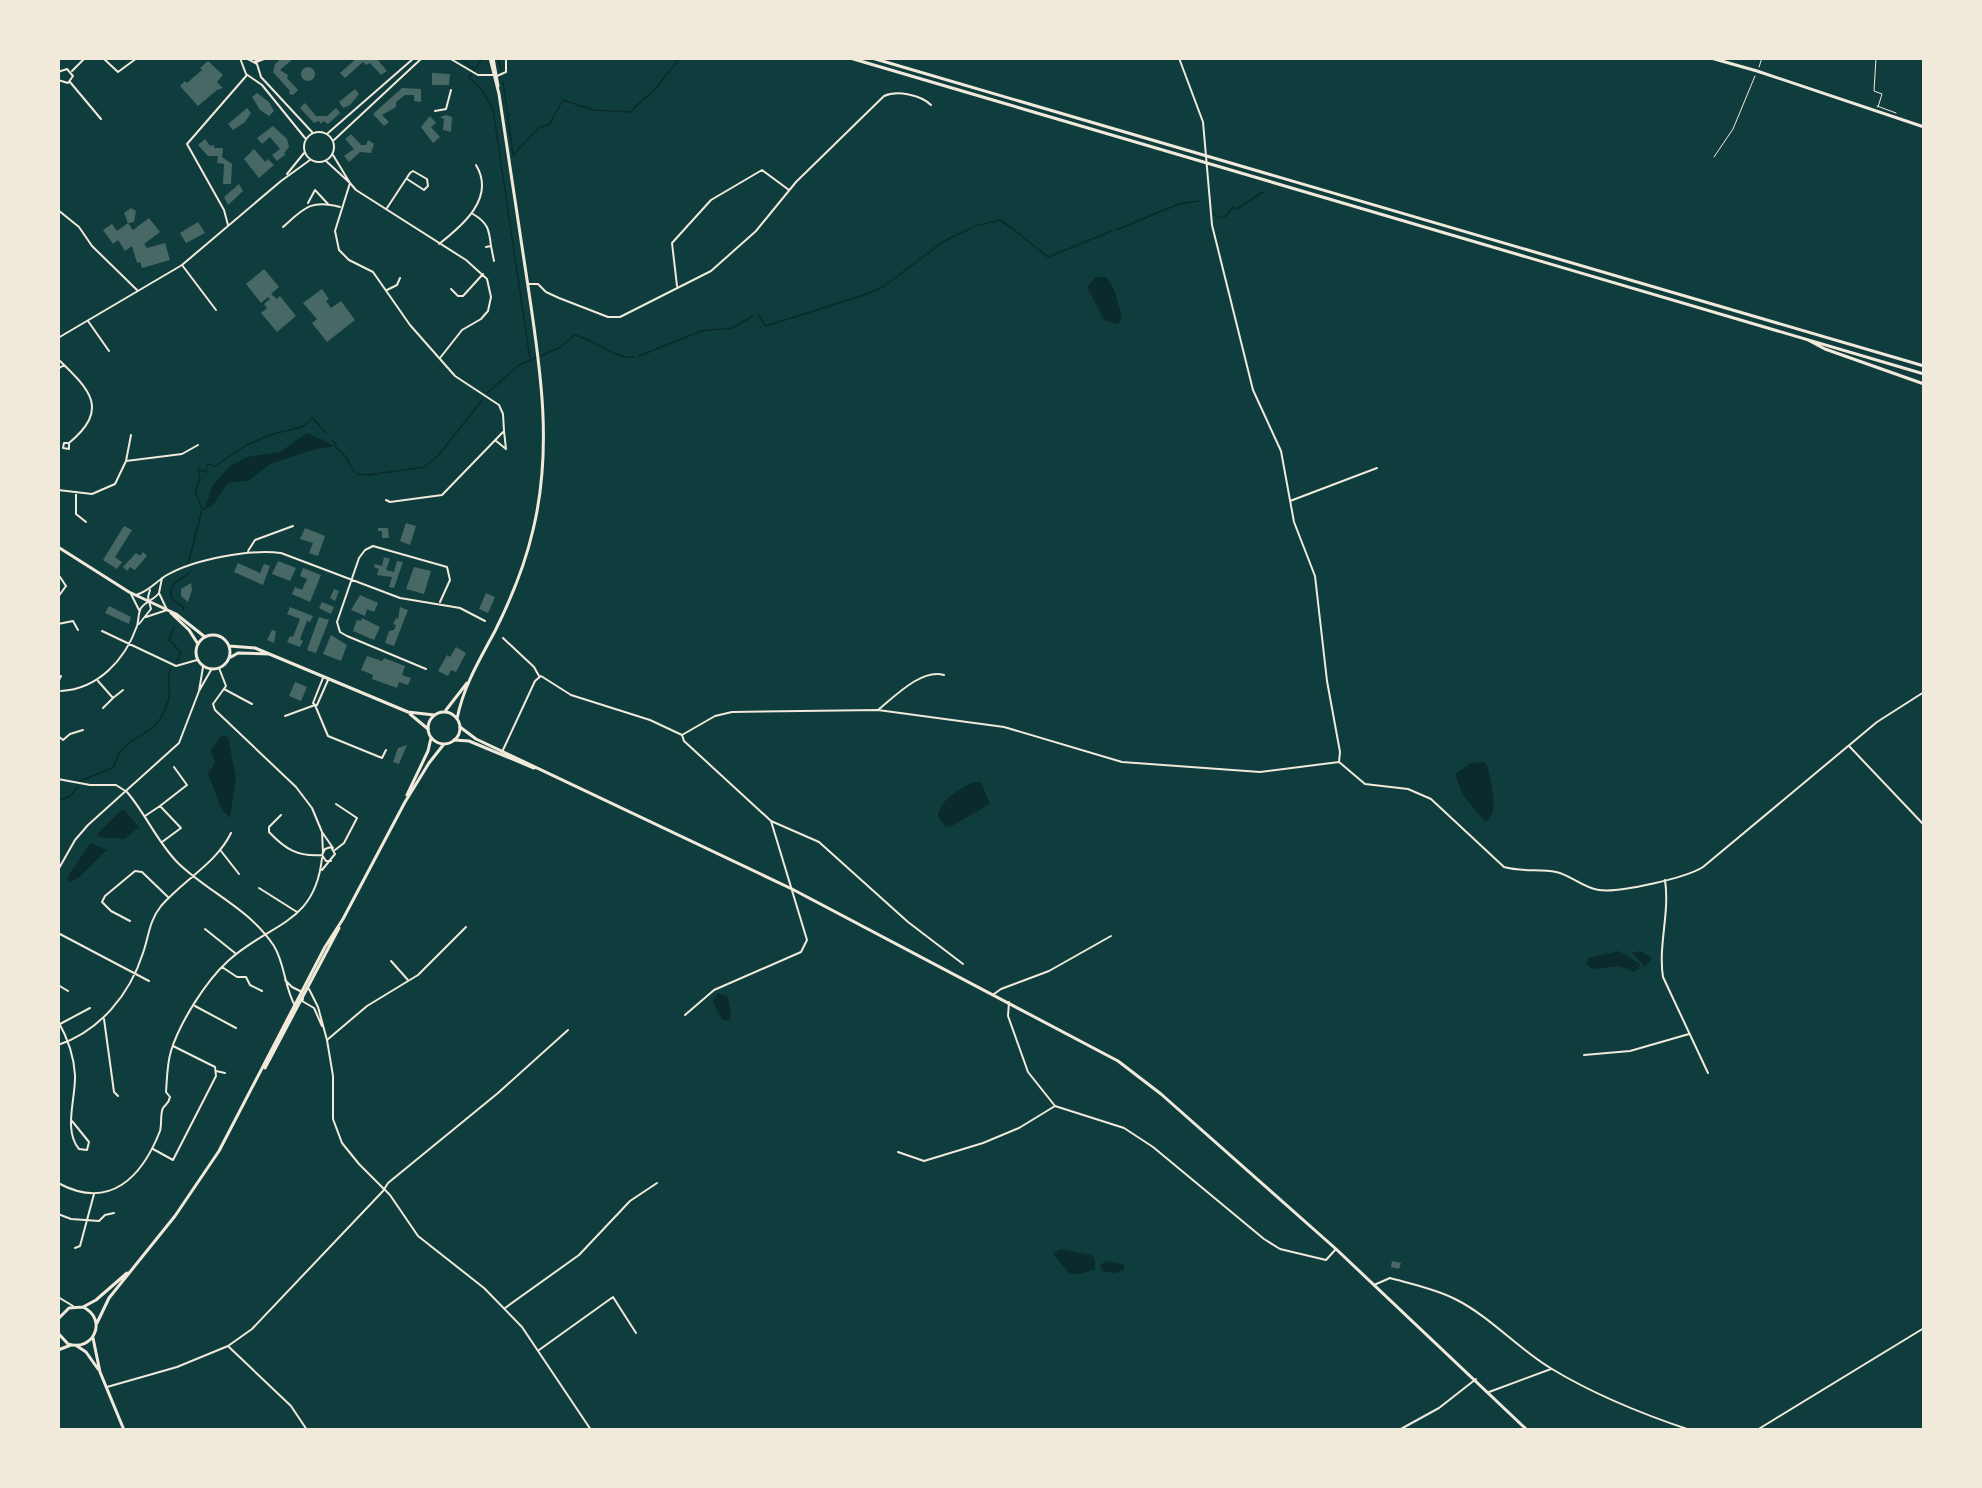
<svg xmlns="http://www.w3.org/2000/svg" width="1982" height="1488" font-family="Inter,sans-serif">
<style>
.water{fill:#0a2a2b}
.lines{fill:none;stroke-linecap:round;stroke-linejoin:round}
.stream{stroke:#0a2a2b;stroke-width:1.5}
.building{fill:#486865}
.path{stroke:#f1e9da;stroke-width:1}
.minor{stroke:#f1e9da;stroke-width:2}
.tertiary{stroke:#f1e9da;stroke-width:2}
.secondary{stroke:#f1e9da;stroke-width:3}
.primary{stroke:#f1e9da;stroke-width:3}
.trunk{stroke:#f1e9da;stroke-width:3}
</style>
<rect width="100%" height="100%" fill="#0f3d3e"/>
<path class="water" d="M1096,277h10l8,12 8,28 -2,5 -4,2 -12,-4 -17,-33z
M307,433l28,13 -20,3 -45,15 -22,17 -18,1c-11,8 -12,24 -25,27l7,-23 18,-20 17,-9 33,-5z
M222,735l6,2 8,41 -6,40 -8,-8 -14,-36 7,-11 -4,-13z
M1485,762l3,6c2,14 13,46 -3,54l-22,-27 -8,-21 16,-11z
M973,782h8l9,22 -40,23 -5,-1 -7,-10c2,-17 21,-26 35,-34z
M123,809l16,18 -14,12 -26,-2 -2,-3z
M90,843l17,7 -28,27 -9,5 -3,-4z
M1619,951l21,13 -1,4 -5,4 -14,-6 -28,3 -5,-4 1,-7z
M1640,951l12,7 -7,9 -13,-14z
M718,993l10,4 3,17 -2,7 -7,-2 -9,-17z
M1060,1249l31,6 4,4v10l-16,5 -10,-1 -16,-19z
M1106,1261l18,3v5l-9,4 -13,-2 -2,-6z"/>
<g class="lines">
<path class="stream" d="M459,58l14,10
M498,58l3,12
M482,59l-13,18 13,13 11,19 37,250
M503,82l10,72
M513,155l26,-28 10,-2 14,-25 30,10 37,2 27,-25 23,-29
M1213,214l6,4 7,-2 7,-9 4,2 26,-17
M975,226l25,-6c18,11 31,25 48,37l64,-26
M1116,230l63,-26 20,-3
M758,315l8,11 101,-32 16,-7 61,-46 28,-13
M639,356l62,-25 31,-3 21,-12
M487,393l32,-28 40,-17 16,-13c20,5 41,25 59,22
M332,440l4,4
M334,445l12,12 8,15
M358,474l10,1 56,-8 14,-11 44,-56
M202,509l-7,-18 5,-12 -2,-10 8,3 1,-8 8,2 30,-20 24,-11 33,-8 11,-9 13,15
M188,564l14,-54 4,-3
M183,610v-3l-11,-8c-5,-18 9,-18 18,-27
M174,627l-5,13 12,12 -4,9
M80,781l32,-13c5,-5 4,-11 8,-16 18,-22 37,-15 48,-50 4,-11 -2,-22 2,-33
M58,801l12,-5 8,-9"/>
</g>
<path class="building" d="M282,58l11,1 -13,11 8,5 -1,3 11,12 -5,5 -4,-1 1,-3 -17,-19 2,-8z
M357,58h19l11,13 -6,4 -11,-12 -4,2 -3,-3 -18,16 -5,-5z
M208,61l15,14 -6,7 6,6 -6,2 -19,16 -18,-20 5,-5 2,2 15,-13 -2,-2z
M301 74a7 7 0 1 1 14 0a7 7 0 1 1-14 0Z
M432,73l18,1 -1,11h-17z
M402,88l19,1v13l-7,-1v-6h-9l-9,7v5l-14,8 7,7 -5,4 -11,-12z
M355,89l4,5 -9,11 -7,3 -4,-6z
M257,93l12,9 5,9 -5,5 -9,-6 -8,-13z
M305,103l11,13h11l9,-8 4,5 -12,11 -5,-3 -2,3 -2,-3 -5,2 -14,-15z
M247,108l4,5 -6,9 -12,8 -5,-6z
M446,115l6,2 -1,15 -8,-2 1,-11 -4,-2z
M430,116l6,7 -5,4 9,10 -7,6 -12,-16z
M273,126l14,13 2,8 -5,6 2,1 -9,7 -5,-6 8,-6 -10,-12 -8,7 -5,-6z
M351,134l10,11h5l2,-5 6,4 -3,9 -11,-1 -11,10 -5,-6 10,-7 -9,-10z
M205,139l5,7 4,-1v3h9l-1,9 10,7 -1,20h-8l1,-20 -7,-1 1,-7h-10l-10,-11z
M254,149l11,13 3,-3 6,6 -15,13 -15,-19z
M239,184l4,7 -15,14 -4,-8z
M131,208l5,3 -2,11 -6,1 5,7 16,-12 11,14 -16,12 3,4 18,-5 5,17 -28,8 -2,-6 -3,1 -5,-17 -7,5 -7,-11 -5,4 -2,-3 -8,-11 9,-6 5,7 11,-8 -4,-10z
M198,222l7,11 -19,10 -6,-10z
M264,269l15,18 -8,7 6,5 3,-3 16,20 -19,16 -16,-19 6,-5 -3,-4 6,-5 -2,-2 -7,6 -15,-19z
M322,289l7,10 -3,2 5,7 10,-7 14,19 -28,22 -15,-19 5,-4 -14,-16z
M406,523l10,3 -6,19 -10,-4z
M124,526l8,4 -17,27 7,5 -5,7 -14,-9z
M305,528l20,8 -7,20 -9,-3 4,-10 -13,-4z
M378,528h10l1,10h-7v-7h-4z
M143,552l4,4 -12,14 -5,-3 -3,4 -4,-4 13,-14 4,3z
M384,557l6,2 -4,11 8,2 3,-11 6,1 -9,26 -5,-1 3,-10 -15,-2 2,-6 -5,-2 1,-3 7,2z
M278,561l18,7 -6,13 -18,-7z
M238,563l22,10 4,-9 6,2 -7,19 -29,-13z
M414,567l17,4 -7,23 -18,-5z
M303,568l18,7 -11,27 -18,-8 3,-7 7,3 5,-11 -7,-3z
M191,583l1,7 -4,12 -7,-6v-7z
M334,589l5,2 -4,10 -5,-3z
M486,593l9,4 -7,16 -9,-4z
M360,595l18,8 -4,9 -7,-3 -2,7 -14,-6z
M322,602l12,5 -3,7 -12,-6z
M109,606l22,11 -2,7 -24,-11z
M290,607l23,9 -3,6 -3,-1 -7,18 3,2 -3,6 -13,-5 3,-6 3,1 7,-18 -13,-5z
M400,607l8,3 -14,36 -9,-3 4,-12 5,-1 2,-5 -3,-1 3,-6 2,1z
M319,617l10,3 -13,33 -9,-3z
M362,618l18,9 -6,13 -21,-9 4,-11 4,1z
M272,630l4,1 -2,12 -7,-3z
M331,635l16,10 -6,16 -18,-7z
M456,647l10,6 -10,19 -5,-2 -3,6 -10,-5 9,-16 3,2z
M367,656l15,5 2,-3 21,8 -3,9 9,3 -3,7 -9,-3 -2,6 -25,-9 1,-4 -12,-5z
M295,682l12,5 -6,14 -12,-5z
M407,745l-8,19 -6,-2 5,-14z
M1392,1261l9,2 -2,6 -8,-2z"/>
<g class="lines">
<path class="path" d="M1876,58l-2,33 8,3 -4,13
M1759,67l3,-9
M1877,106l19,7
M1714,157l19,-28 22,-53"/>
<path class="minor" d="M103,58l15,14 19,-14
M1179,58l24,64 9,103 41,165 28,61 13,71 21,54 12,105 13,71 -1,10
M72,71l13,-13
M58,72l9,-3 6,7 -5,7 -10,-3
M497,76l9,-4v-14
M70,82l31,37
M435,111l11,-2 5,-19
M326,161l24,22 -17,-28
M308,203l7,-13 13,14
M387,208l23,-35 3,-2 14,8 1,7 -4,4 -17,-11
M473,214c15,9 16,15 18,32l-5,1
M228,225l-4,-15 -37,-66 60,-69
M283,227c21,-19 28,-28 57,-20
M439,244c23,-18 57,-46 37,-79
M491,246l3,15
M182,265l34,45
M528,284h10l8,8 13,6 49,19h12l91,-46 45,-40 40,-49 88,-86c13,-6 37,-1 47,9
M677,286l-5,-43 39,-43 51,-30 27,20
M451,289l7,7h5l20,-22
M387,290l10,-5 3,-7
M88,321l21,30
M58,359c32,31 52,50 11,84v6l-6,-1 1,-5h5
M58,369l6,-4
M495,440l11,9 -2,-18
M126,461l5,-26
M58,490l34,4 23,-10 11,-23 56,-7 16,-9
M76,492v22l10,8
M386,500l4,2 52,-7 62,-64 -1,-17 -4,-9 -44,-29 -45,-51 -37,-53 -24,-12 -10,-10 -4,-19 15,-48 6,7 110,70 21,19 4,18 -3,14 -7,8 -19,11 -22,28
M1290,501l87,-33
M248,551l7,-11 38,-14
M58,574l8,12 -8,11
M131,594l8,16
M136,595c14,-4 19,-13 31,-20 28,-16 83,-26 114,-22l119,45 60,10 25,13
M146,617l21,-7 -8,-17 3,-15
M58,624l15,-3 5,9
M139,624l12,-15 -3,-12 2,-7
M102,631l74,35 21,-6
M503,638l31,29 5,9
M219,668l7,18 -13,18 2,6 81,77 16,21 10,24 11,16
M426,669l-79,-33 -7,-4 -3,-10 22,-64 6,-8 8,-4 74,21 3,13 -10,22
M98,681l15,17 10,-8
M58,682l3,-6
M58,689v5
M224,689l28,15
M61,691c37,-2 64,-31 76,-65 2,-7 1,-13 4,-18 5,-7 13,-8 18,-15
M315,705l-2,-2 10,-25
M315,705h2l11,-25
M103,708l10,-10
M878,710c16,-13 44,-42 66,-35
M285,716l30,-11 13,31 54,22 4,-8
M682,735l2,6 87,80 36,119 -6,12 -87,38 -29,25
M58,736l5,4 7,-6 13,-4
M1849,746l75,79
M58,779l32,6h26l11,7c19,22 30,50 51,71 31,30 71,45 96,83 11,18 10,40 21,60
M281,815l-12,12v5c16,17 29,25 53,23
M145,816l15,-10
M771,821l48,21 89,80 55,42
M322,832l1,21
M162,842l19,-14 -21,-22 27,-21 -13,-18
M335,850l9,-7 13,-25 -21,-14
M221,851l18,23
M322,870l13,-16 -4,-7 -6,2 -3,6 4,6h5
M1665,880c5,33 -7,65 -2,97l45,96
M259,888l38,24
M130,921l-19,-10 -9,-9 3,-6 30,-25 7,1 27,26
M205,929l30,24
M58,933l91,48
M391,961l17,19
M222,967l15,10h9l4,8 12,6
M285,980l7,7 10,5
M58,985l10,6
M994,994l7,-5 48,-18 62,-35
M1009,1002l-1,14 20,56 27,34 69,22 29,19 111,92 16,10 46,11 10,-11
M195,1006l41,22
M104,1019l10,73 4,4
M58,1021c9,16 16,36 17,54 1,23 -12,55 4,74l8,1 2,-8 -17,-21
M60,1024l30,-16
M327,1040l40,-34 51,-31 48,-48
M58,1045c42,-14 72,-51 85,-92 6,-17 6,-32 18,-47 22,-26 55,-42 70,-73
M1584,1055l46,-4 59,-17
M216,1071l9,2
M153,1149l20,11 43,-84 -1,-9 -42,-21
M898,1152l26,9 59,-18 36,-15 36,-22
M58,1183c52,28 84,-6 102,-52 2,-7 0,-17 3,-23 3,-4 6,-5 7,-11l-4,-5c1,-13 1,-28 5,-41 9,-29 35,-70 57,-90 41,-38 87,-36 94,-103
M58,1214l13,5 28,2 6,-6 9,-2
M75,1248l5,-2 14,-52
M1374,1285l16,-7c22,6 46,11 65,21 36,18 63,50 97,70 43,26 90,45 138,61
M505,1308l74,-53 51,-54 27,-18
M229,1347l62,59 16,24
M539,1350l74,-53 23,36
M107,1387l70,-20 51,-21 24,-17 131,-138 5,-8 110,-90 70,-63
M1489,1392l62,-23
M1399,1430l40,-22 37,-29
M1757,1430l167,-102"/>
<path class="tertiary" d="M240,58l6,16 16,11 43,53
M246,58l11,6 4,13 51,55
M449,58l29,17h16
M304 147a15 15 0 1 1 30 0a15 15 0 1 1-30 0Z
M328,133l86,-75
M334,140l88,-82
M287,174l17,-21
M58,210l21,17 13,19 46,45
M58,338l124,-73 99,-84 29,-21
M199,691l12,-21
M502,752l33,-71 6,-5 30,19 79,25 32,15 33,-19 17,-4 146,-2 126,17 118,35 138,10 79,-10 26,22 43,5 23,10 73,68c18,5 35,2 52,5 15,3 27,16 43,18 20,3 87,-12 104,-23l174,-145 47,-30
M58,870l17,-30 13,-15 91,-82 20,-52 4,-24
M309,989l9,18 9,33 6,36v43l9,24 17,21 31,31 28,41 66,52 38,39 69,103
M303,999l-1,2 12,7 8,18
M58,1297l15,9"/>
<path class="secondary" d="M1711,58l46,13 167,56
M58,547l71,45 47,22 29,23
M171,613l18,17 9,14
M196 652a17 17 0 1 1 34 0a17 17 0 1 1-34 0Z
M229,646l26,2 153,64 26,3
M231,657l7,-4 32,1
M410,714l18,15
M460,727l16,12 316,150 326,172 43,33 175,155 191,181
M454,740l15,1 65,27
M93,1338l7,34 24,58
M77,1346l9,6 12,17"/>
<path class="primary" d="M493,58l5,28
M446,710l21,-27
M428 728a16 16 0 1 1 32 0a16 16 0 1 1-32 0Z
M457,719c6,-32 23,-60 38,-88 16,-32 30,-66 38,-101 21,-86 6,-171 -7,-257 -9,-60 -18,-120 -27,-179l-9,-36
M407,795l21,-44 3,-13
M343,919l62,-117 24,-39 15,-19
M265,1068l74,-140
M83,1307l13,-7 31,-27
M58,1319l11,-11 14,-1c25,12 11,45 -15,37l-10,-11
M97,1323l12,-25 66,-82 44,-65 106,-204 18,-28
M58,1350l13,-5"/>
<path class="trunk" d="M850,58l1074,316
M872,58l1052,308
M255,62l10,-4
M1808,340l17,9 99,35"/>
</g>
<rect width="1982" height="1488" fill="none" stroke="#f1e9da" stroke-width="120"/>
</svg>
